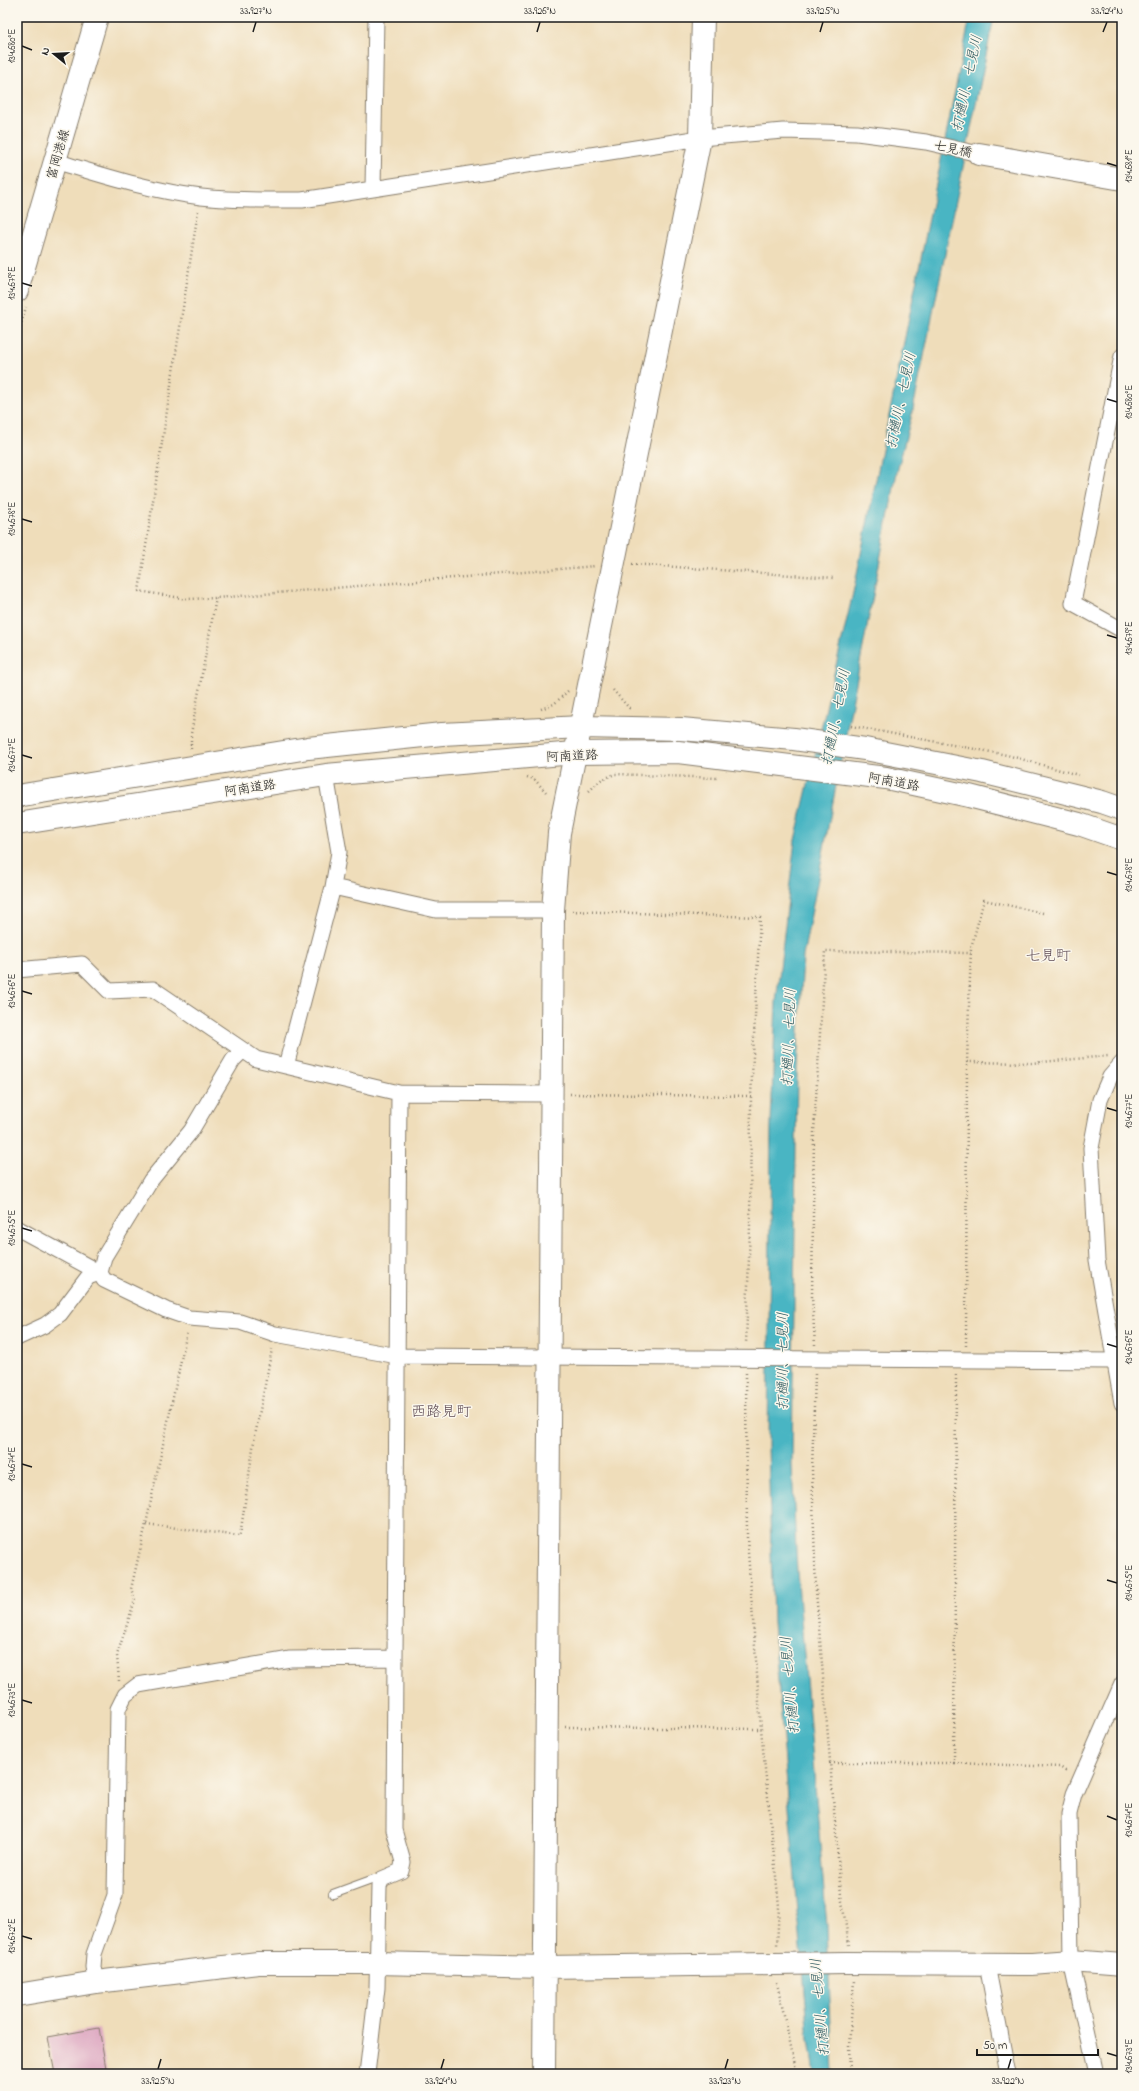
<svg xmlns="http://www.w3.org/2000/svg" width="1139" height="2091" font-family="'Indie Flower','Klee One',sans-serif">
<style>
.water{fill:#48b5c3;stroke:#326870}
.building{fill:#dea9c2}
.lines{fill:none;stroke-linecap:round;stroke-linejoin:round}
.lane-casing{stroke:#867c6b;stroke-width:10}
.street-casing{stroke:#867c6b;stroke-width:17}
.secondary-casing{stroke:#867c6b;stroke-width:24}
.primary-casing{stroke:#867c6b;stroke-width:24}
.highway-casing{stroke:#867c6b;stroke-width:24}
.path{stroke:#867c6b;stroke-width:2.5;stroke-dasharray:1 3;stroke-linecap:butt}
.lane{stroke:#fff;stroke-width:8}
.street{stroke:#fff;stroke-width:15}
.secondary{stroke:#fff;stroke-width:22}
.primary{stroke:#fff;stroke-width:22}
.highway{stroke:#fff;stroke-width:22}
.ticks{fill:none;stroke:#1c1c1c;stroke-width:1.5}
.labels{text-anchor:middle;stroke-width:3;stroke-linejoin:round;paint-order:stroke}
.street-label{font-size:13px;fill:#1c1c1c;stroke:#fbf7ec}
.water-label{font-size:14px;font-style:italic;fill:#2e595f;stroke:#fbf7ec}
.quarter-label{font-size:15px;fill:#604d56;stroke:#fbf7ec}
.neatline{fill:none;stroke:#1c1c1c;stroke-width:1.5}
.ticks-label{font-size:10px;text-anchor:middle;fill:#1c1c1c}
</style>
<rect width="100%" height="100%" fill="#fbf7ec"/>
<filter id="ink" filterUnits="userSpaceOnUse"><feTurbulence type="fractalNoise" baseFrequency=".025" numOctaves="2"/><feDisplacementMap in="SourceGraphic" scale="8" xChannelSelector="R" yChannelSelector="G"/><feConvolveMatrix kernelMatrix="1 2 1 2 8 2 1 2 1" color-interpolation-filters="sRGB"/></filter>
<filter id="wash" filterUnits="userSpaceOnUse"><feTurbulence type="fractalNoise" baseFrequency=".012" numOctaves="4" result="noise"/><feDisplacementMap in="SourceGraphic" scale="16" xChannelSelector="R" yChannelSelector="G"/><feGaussianBlur stdDeviation="0.9" result="paint"/><feColorMatrix in="noise" values="0 0 0 0 0 0 0 0 0 0 0 0 0 0 0 0 0 1.4 0 .05"/><feComposite in="paint" operator="in"/></filter>
<g filter="url(#wash)">
<rect width="100%" height="100%" fill="#efddba"/>
<path class="water" d="M970,17h24l-82,397 -15,58 -94,484 -6,112 -5,397 5,106 30,356 6,147h-19l-5,-35 -36,-416 -5,-178 3,-324 5,-119 19,-162 58,-247z"/>
<g id="blocks">
<path class="building" d="M99,2028l8,46h-52l-7,-37z"/>
</g>
</g>
<g filter="url(#ink)">
<use href="#blocks" fill-opacity="0" stroke="#867c6b" stroke-width="1"/>
<g class="lines">
<defs>
<path id="lane" d="M333,1894l41,-15h8"/>
<path id="street" d="M55,161c47,14 96,30 146,36 33,4 67,3 101,3l398,-62 83,-7 74,2 69,9 53,12
M373,188l3,-171
M1122,356l-49,247 49,27
M333,887l103,23h117
M17,970l65,-6 27,27 44,-2 90,61
M1122,1063l-12,14 -10,23 -9,48 6,112 25,143
M286,1066l47,-179 6,-35 -13,-77
M17,1228l83,45 4,7 62,30 23,8 51,4 35,12 123,22 716,5
M100,1273l4,-16 47,-77 40,-49 42,-71 10,-10 13,9 143,34 153,1
M17,1338l28,-13 15,-11 28,-37 12,-4
M395,1658l4,-565
M987,1965l21,109
M96,1982l-3,-15 1,-13 21,-59 3,-186 7,-14 13,-10 152,-26 105,-1 -1,172 9,32 -2,9 -19,8 -3,7 -2,102 -10,86
M1096,2074l-25,-113 -2,-147 5,-20 48,-110"/>
<path id="secondary" d="M979,154l143,25
M17,1995l79,-13 162,-19h119l168,4 302,-4 185,1 39,-3 51,4
M544,2074l9,-1164 6,-77 141,-695 3,-121"/>
<path id="primary" d="M17,291l80,-274"/>
<path id="highway" d="M17,796l291,-48 134,-14 139,-7 100,2 113,10 71,10 117,23 120,30 20,7
M17,824l309,-49 248,-22 104,-1 208,26 83,18 110,28 43,15"/>
</defs>
<use href="#lane" class="lane-casing"/>
<use href="#street" class="street-casing"/>
<use href="#secondary" class="secondary-casing"/>
<use href="#primary" class="primary-casing"/>
<use href="#highway" class="highway-casing"/>
<path class="path" d="M198,211l-59,380 48,8 29,-1 379,-32
M17,338l9,-31
M632,564l202,14
M613,690l16,18h2
M541,709l13,-5 14,-13
M851,726l156,29 71,20
M191,749v-15l25,-136
M527,777l7,2 12,13
M589,791l12,-11 14,-6 102,4
M572,911l188,6 -9,179 -1,130 -4,118
M1043,913l-59,-13 -13,48 -4,114 64,1 77,-7
M570,1094l181,2
M815,1345l-3,-48 2,-165 11,-181 146,2
M966,1346l1,-284
M746,1373l1,165 14,191 18,177 -2,40
M815,1374l-3,96 4,121 25,304 8,50
M956,1375l-2,388 106,4 7,5
M146,1524l94,12 14,-95 18,-92
M119,1681l-2,-26 18,-55 -4,-11 15,-65 41,-192
M565,1727l196,2
M829,1763h125
M777,1983l20,91
M850,2074l-1,-29 5,-64"/>
<use href="#lane" class="lane"/>
<use href="#street" class="street"/>
<use href="#secondary" class="secondary"/>
<use href="#primary" class="primary"/>
<use href="#highway" class="highway"/>
</g>
</g>
<path class="ticks" d="M253,32l3,-10M537,32l3,-10M820,32l3,-10M1103,32l4,-10M22,46l10,4M1107,163l10,3M22,283l10,3M1107,399l10,3M22,519l10,3M1107,635l10,3M22,755l10,3M1107,872l10,3M22,991l10,3M1107,1108l10,3M22,1228l10,3M1107,1344l10,3M22,1464l10,3M1107,1580l10,3M22,1700l10,3M1107,1816l10,4M22,1936l10,3M1107,2053l10,3M158,2069l3,-10M441,2069l3,-10M725,2069l3,-10M1008,2069l3,-10"/>
<g class="labels">
<g class="street-label">
<text transform="translate(953 148) rotate(12)" y="5">七見橋</text>
<text transform="translate(57 154) rotate(-74)" y="5">富岡港線</text>
<text transform="translate(572 755) rotate(-3)" y="5">阿南道路</text>
<text transform="translate(894 781) rotate(10)" y="5">阿南道路</text>
<text transform="translate(250 787) rotate(-9)" y="5">阿南道路</text>
</g>
<g class="water-label">
<text transform="translate(966 83) rotate(-78)" y="5">打樋川、七見川</text>
<text transform="translate(900 400) rotate(-78)" y="5">打樋川、七見川</text>
<text transform="translate(835 717) rotate(-79)" y="5">打樋川、七見川</text>
<text transform="translate(788 1037) rotate(-88)" y="5">打樋川、七見川</text>
<text transform="translate(782 1361) rotate(-90)" y="5">打樋川、七見川</text>
<text transform="translate(789 1685) rotate(-95)" y="5">打樋川、七見川</text>
<text transform="translate(819 2007) rotate(-95)" y="5">打樋川、七見川</text>
</g>
<g class="quarter-label">
<text x="1048" y="960">七見町</text>
<text x="441" y="1416">西路見町</text>
</g>
</g>
<rect width="1139" height="2091" fill="none" stroke="#fbf7ec" stroke-width="44"/>
<g transform="translate(54 54) rotate(288)" stroke="#fbf7ec" stroke-width="3" paint-order="stroke">
<path d="M0-3L7 15L0 10L-7 15Z" fill="#1c1c1c"/>
<text y="-6" font-size="11" font-weight="bold" text-anchor="middle" fill="#1c1c1c">N</text>
</g>
<path d="M977 2049v6h121v-6" fill="none" stroke="#1c1c1c" stroke-width="2"/>
<text x="983" y="2049" font-size="12" fill="#1c1c1c" stroke="#fbf7ec" stroke-width="3" paint-order="stroke">50 m</text>
<rect x="22" y="22" width="1095" height="2047" class="neatline"/>
<g class="ticks-label">
<text x="256" y="14">33.927°N</text>
<text x="540" y="14">33.926°N</text>
<text x="823" y="14">33.925°N</text>
<text x="1107" y="14">33.924°N</text>
<text transform="translate(11 46) rotate(-90)" y="4">134.680°E</text>
<text transform="translate(1128 166) rotate(-90)" y="4">134.681°E</text>
<text transform="translate(11 283) rotate(-90)" y="4">134.679°E</text>
<text transform="translate(1128 402) rotate(-90)" y="4">134.680°E</text>
<text transform="translate(11 519) rotate(-90)" y="4">134.678°E</text>
<text transform="translate(1128 638) rotate(-90)" y="4">134.679°E</text>
<text transform="translate(11 755) rotate(-90)" y="4">134.677°E</text>
<text transform="translate(1128 875) rotate(-90)" y="4">134.678°E</text>
<text transform="translate(11 991) rotate(-90)" y="4">134.676°E</text>
<text transform="translate(1128 1111) rotate(-90)" y="4">134.677°E</text>
<text transform="translate(11 1228) rotate(-90)" y="4">134.675°E</text>
<text transform="translate(1128 1347) rotate(-90)" y="4">134.676°E</text>
<text transform="translate(11 1464) rotate(-90)" y="4">134.674°E</text>
<text transform="translate(1128 1583) rotate(-90)" y="4">134.675°E</text>
<text transform="translate(11 1700) rotate(-90)" y="4">134.673°E</text>
<text transform="translate(1128 1820) rotate(-90)" y="4">134.674°E</text>
<text transform="translate(11 1936) rotate(-90)" y="4">134.672°E</text>
<text transform="translate(1128 2056) rotate(-90)" y="4">134.673°E</text>
<text x="158" y="2084">33.925°N</text>
<text x="441" y="2084">33.924°N</text>
<text x="725" y="2084">33.923°N</text>
<text x="1008" y="2084">33.922°N</text>
</g>
</svg>
